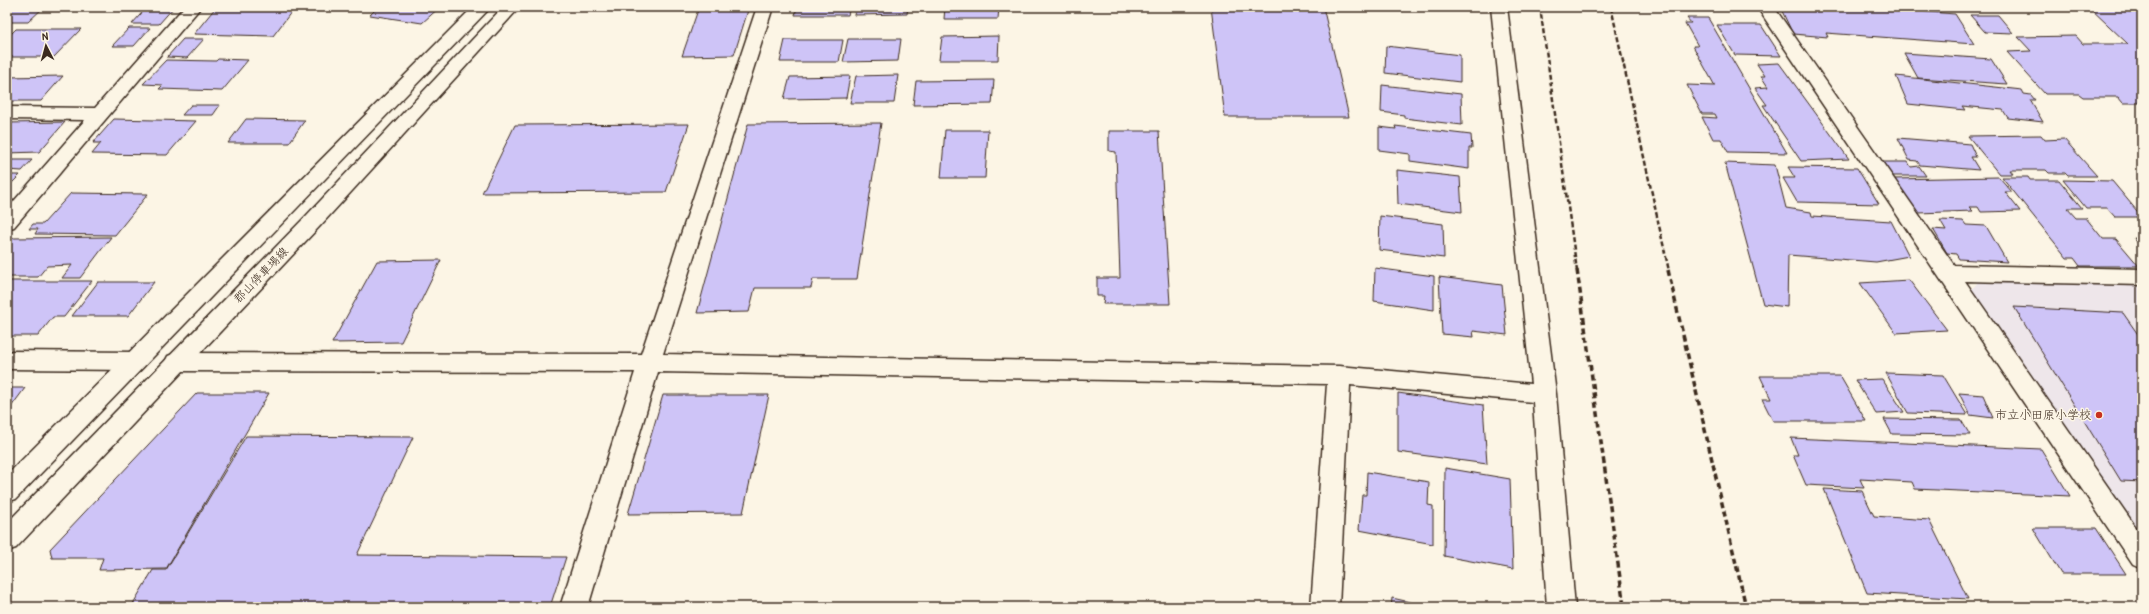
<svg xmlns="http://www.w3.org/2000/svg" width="2149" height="614" font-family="'Patrick Hand','Klee One',sans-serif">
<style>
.built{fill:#eee6ea}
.building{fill:#cec4f7;stroke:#3b2a1e}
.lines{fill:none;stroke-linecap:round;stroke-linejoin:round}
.minor-casing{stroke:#3b2a1e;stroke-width:3}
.major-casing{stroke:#3b2a1e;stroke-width:3}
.minor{fill:#fcf5e5;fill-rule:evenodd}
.major{fill:#fcf5e5;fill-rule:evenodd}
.rail-far1{stroke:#3b2a1e;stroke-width:2.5;stroke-dasharray:5 2.5;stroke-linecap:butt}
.rail{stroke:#3b2a1e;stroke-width:3.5;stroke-dasharray:6 3.5;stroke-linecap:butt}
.poi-dot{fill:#c8321e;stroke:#fcf5e5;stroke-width:1.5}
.labels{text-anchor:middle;stroke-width:3;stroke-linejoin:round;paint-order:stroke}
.street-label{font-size:12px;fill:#3b2a1e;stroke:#fcf5e5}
.poi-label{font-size:12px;fill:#3b2a1e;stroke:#fcf5e5;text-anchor:end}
</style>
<rect width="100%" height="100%" fill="#fcf5e5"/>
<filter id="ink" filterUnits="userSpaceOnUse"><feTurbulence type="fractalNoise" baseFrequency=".025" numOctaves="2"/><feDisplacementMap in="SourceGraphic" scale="8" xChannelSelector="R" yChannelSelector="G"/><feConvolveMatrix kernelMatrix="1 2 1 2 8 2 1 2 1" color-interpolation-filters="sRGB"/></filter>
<g filter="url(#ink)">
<path class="built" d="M1981,279l161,5v255l-172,-248z"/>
<path class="building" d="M7,7h37l-16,15h-21z
M147,7h27l-15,17h-27z
M216,7h79l-22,29 -79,-2z
M378,7h62l-18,16 -52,-8z
M699,7h50l-15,48 -52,1z
M797,7h53l-2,8h-53z
M856,7h52l-1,7 -53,1z
M945,7h54l-1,12h-54z
M1211,7h112l26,110h-124z
M1780,7h86l89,7 19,30 -148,-11 2,4 -35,-3z
M2089,7h53v96h-19l-5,-6h-35l-4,-3h-34l-38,-42 24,-1 -13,-14 58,-1 7,8h45z
M1970,15h28l15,18 -28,-1z
M1687,18h21l79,135 -59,-1 -7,-13h-8l-11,-22 15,1 -2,-4h-13l-15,-29 28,1 -22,-40h5l-13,-23h6z
M1717,25h44l20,31 -46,-1z
M129,28h21l-16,18h-22z
M16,29h65l-27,28h-47v-19z
M999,36l-1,24h-59l3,-23z
M183,39h21l-17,19 -20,-1z
M848,39h53l-3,22 -55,1z
M785,40h58l-4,22h-59z
M1386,46l74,9v27l-75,-9z
M1904,53l87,6 16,25 -89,-6z
M218,59l30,1 -26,31 -63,-2 4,-4 -20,-1 23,-24 50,1z
M1779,63l70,96 -48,2 -38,-56h4l-12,-17 13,-1 -7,-11h4l-8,-12z
M898,75l-4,28h-44l6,-27z
M63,76l-22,25h-34v-24z
M850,76l-4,22 -62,1 6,-22z
M1896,76l126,14 2,4 7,1 4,5h-5l13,22 -35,-4 -5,-8 -41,-4 3,4 -57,-6z
M994,80l-2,24 -79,1 3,-24z
M1382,85l79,9 1,31 -58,-7v-3l-23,-3z
M191,105h29l-7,10h-31z
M114,119l82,2 -29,34 -75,-1 9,-11h-8z
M246,119l59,1 -16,23h-61z
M65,122l-26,30 -32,1v-30z
M881,123l-24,156h-44l-2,9h-56l-6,24 -52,1 51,-189z
M689,124l-23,68 -184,1 33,-68z
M1395,126l76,9 1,13h-3v21l-59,-8v-7l-31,-4v-23l17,2z
M945,130h43l-3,48h-44z
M1109,131h50l11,173h-67l1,-8h-7v-18h23l-4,-126 -7,-1z
M2041,135l4,5 19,-1 33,37h-29l-3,-3h-16l-3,-3h-36l3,4h-14l-31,-38z
M1898,138l72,6 6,13h-5l8,13 -59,-5 -3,-4 -8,-1z
M7,160h25l-10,11 -15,-1z
M1880,162h28l3,5 8,-1 7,10h-36z
M1725,163l50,2 11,43 25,4 1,4 79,5 18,35 -33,6 -88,-7 -1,52 -24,-3z
M1788,167l69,1 22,36 -82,-2 -14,-24h12z
M1397,170l63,7 2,35 -64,-8z
M7,175h13l-13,13z
M1999,177l13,15h-7l15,19 -39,1 -3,-5h-9l4,4 -55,2 -25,-34z
M2002,177h26l2,3h29l23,28h-15l9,10h10l17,21h13l23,27h-59l-6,-8h-7z
M2063,180l49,1 30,36h-27l-8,-9h-21z
M71,193l75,1h2l-33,41 -80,-1 3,-5h-9l4,-5h10z
M1380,216l63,8 1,34 -65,-8z
M1940,220l23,1 3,4 20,1 21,36 -48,-3 -3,-5 -9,-1 -14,-24 13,1z
M111,237l-31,41h-18l10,-13 -25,1 -9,11h-31v-32l6,-7z
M2134,238l8,1v10z
M441,260l-40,82 -69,1 45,-82z
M1375,268l59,8v34l-60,-9z
M1439,277l63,8 5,50 -34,-4 1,6 -32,-3z
M1909,280l38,50 -51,3 -36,-50z
M7,281h85l-28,36h-11l-15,19h-26l-5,6z
M98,282h56l-26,34h-56z
M2014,307l109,6 19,27v142l-21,-1z
M1886,373l57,2 24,40 -59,-2z
M1760,376h80l26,45h-93l-11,-22h9z
M1882,379l22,33 -28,2 -21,-34z
M7,388h18l-17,23h-1z
M197,393h72l-103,176 -67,1 4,-12h-51l-2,-9z
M1398,393l85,12 4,59 -89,-12z
M1959,393l24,2 10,23 -23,-3z
M663,395h106l-26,118 -115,1z
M1884,419l77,1 9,15 -78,-1z
M246,436l167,1 -56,118 209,2 -16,50h-419l22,-37h13z
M1791,438l250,11 29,47 -155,-7 -3,-7 -52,-3 4,9 -58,-3 -13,-30h5z
M1445,468l65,11 3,90 -69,-13z
M1367,472l62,10 -1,23 5,1v38l-74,-14 3,-35h4z
M1824,489l38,2 12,25 55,4 39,79 -101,-6z
M2033,528h63l30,46h-65z
M1392,598l40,9h-41z
M1365,603h2l18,4h-21z
M1976,605l88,2h-87z"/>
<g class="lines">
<defs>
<path id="minor" d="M184,7h17l-187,220 -7,2v-20l78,-89 -78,-1v-12l88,1z
M757,7h16l-110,347 676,12 192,18 -40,-377h16l49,387 19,213h-28l-14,-205 -183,-17 -11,222h-28l16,-223 -669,-12 -70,235h-28l75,-235 -459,-1 -8,-3 -3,-6 3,-6 8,-3 465,1z
M1757,7h17l180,258 188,4v16l-177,-4 177,255v33l-9,-4z
M7,351l128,1 8,3 3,6 -3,6 -8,3 -128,-1z"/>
<path id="major" d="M473,7h18l-475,492 -9,3v-27z
M503,7h17l-200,219 -304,322 -9,3v-28l299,-307z"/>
</defs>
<use href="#minor" class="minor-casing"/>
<use href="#major" class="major-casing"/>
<use href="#minor" class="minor"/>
<use href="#major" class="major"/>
<path class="rail-far1" d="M1540,7l37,264
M1611,7l58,264"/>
<path class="rail" d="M1577,270l47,337
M1668,270l78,337"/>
</g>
</g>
<circle class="poi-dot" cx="2099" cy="415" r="4"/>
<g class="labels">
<g class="street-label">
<text transform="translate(261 275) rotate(-46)" y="4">郡山停車場線</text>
</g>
<g class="poi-label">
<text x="2091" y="419">市立小田原小学校</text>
</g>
</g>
<rect width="2149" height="614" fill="none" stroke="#fcf5e5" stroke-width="24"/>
<rect x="12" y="12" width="2125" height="590" fill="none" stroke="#3b2a1e" stroke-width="1.5" filter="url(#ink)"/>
<g transform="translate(46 46) rotate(354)" stroke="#fcf5e5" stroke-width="3" paint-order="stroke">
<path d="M0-3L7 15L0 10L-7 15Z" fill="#3b2a1e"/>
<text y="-6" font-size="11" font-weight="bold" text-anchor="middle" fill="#3b2a1e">N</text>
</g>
</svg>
